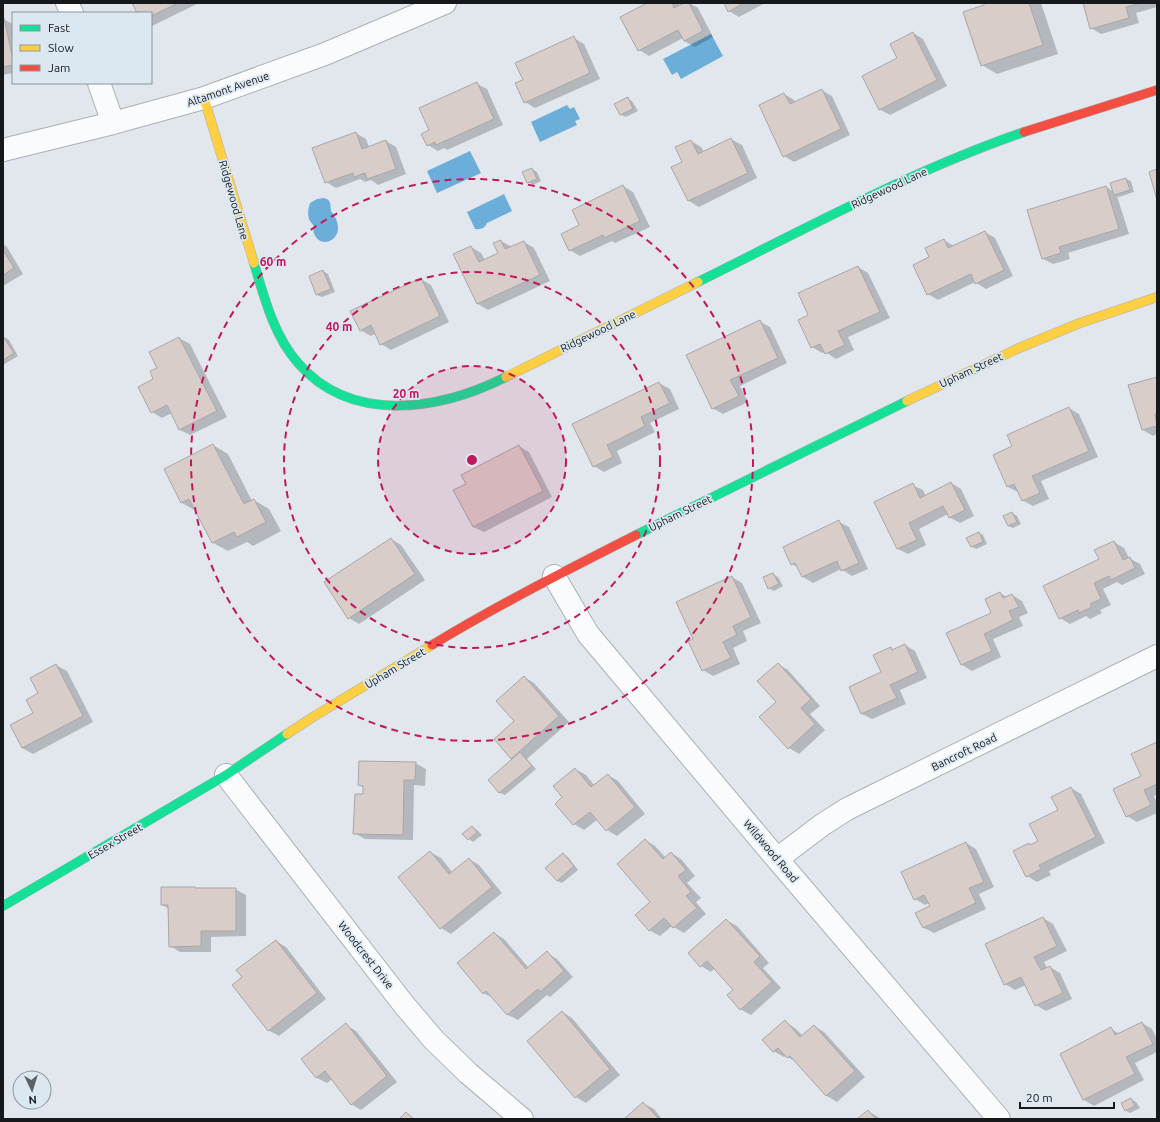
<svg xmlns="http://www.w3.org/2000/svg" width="1160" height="1122" font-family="Ubuntu,sans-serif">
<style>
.water{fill:#6caeda}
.shadow{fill:#0003}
.building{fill:#d9cdc9;stroke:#a7a7a9}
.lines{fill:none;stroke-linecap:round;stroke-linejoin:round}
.street-casing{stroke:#acb1b5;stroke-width:24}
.fast-casing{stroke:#acb1b5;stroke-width:10}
.slow-casing{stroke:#acb1b5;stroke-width:10}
.jam-casing{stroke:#acb1b5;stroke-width:10}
.street{stroke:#fafbfc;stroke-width:22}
.fast{stroke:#16e098;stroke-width:9}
.slow{stroke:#ffcf43;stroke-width:9}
.jam{stroke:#f24e42;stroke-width:9}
.ring{fill:none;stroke:#c2185b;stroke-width:2;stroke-dasharray:7 5}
.labels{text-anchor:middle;stroke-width:3.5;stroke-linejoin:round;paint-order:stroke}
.street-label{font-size:11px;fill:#15191c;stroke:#dce8f1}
.centre{fill:#c2185b;stroke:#dce8f1;stroke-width:2}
.ring-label{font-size:12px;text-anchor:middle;font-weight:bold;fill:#c2185b;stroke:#dce8f1;stroke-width:3.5;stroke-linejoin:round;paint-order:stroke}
</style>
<rect width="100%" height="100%" fill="#e1e7ec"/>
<path class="water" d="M711,34l12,22 -42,23 -4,-7 -5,3 -9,-16z
M567,105l3,4 4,-2 6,12 -5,2 2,4 -37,17 -9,-20z
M470,151l11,22 -44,20 -10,-22z
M504,194l8,17 -25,12c-2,5 -6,7 -12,6l-8,-17z
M324,198c8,2 6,7 7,13 21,26 -11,42 -17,22 -1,-2 0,-4 0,-6 -1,-3 -2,-3 -4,-6 -3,-5 -2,-11 0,-18l7,-4z"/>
<path class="shadow" d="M133,3h66l-47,23h-1v-13h-13z
M649,3h29l2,3 6,-3h3l9,5 15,29 -18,10 -11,-6 -1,-3 -34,18 -10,-6z
M725,3h40l-26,14 -10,-6z
M985,3h56l17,51 -61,20 -15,-9z
M1084,3h72l1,4 -21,6 3,10 -38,11 -10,-6z
M3,19l10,5v49l-10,2z
M913,33l10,6 24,47 -57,29 -11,-6 19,-51z
M574,38l10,6 16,35 -65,29 -10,-6 -1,-22z
M477,84l10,5 16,36 -56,25 -3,-2 -6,3 -10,-6 3,-14z
M821,90l11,6 18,39 -56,27 -10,-6v-62l10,6 2,3z
M628,99l4,2 6,10 -12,6 -5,-2z
M356,133l10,6 3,8 17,-6 10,6 10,27 -28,11 -7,-5 -6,2 -5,-3 -24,9 -10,-6z
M731,139l11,6 15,33 -58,29 -10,-6 -6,-38 8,-22 10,6 3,5z
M532,169l5,3 4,9 -8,4 -5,-3z
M1126,179l5,2 3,11 -15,5 -2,-1 12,38 -61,19 2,6 -17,5 -10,-5 63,-72 7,4z
M623,186l10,6 17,35 -35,16 -3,-2 -32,15 -10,-6 11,-24z
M985,232l10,6 18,38 -27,13 -11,-7 -37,18 -10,-6 3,-36 13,-18 10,6z
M501,241l11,6 12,-5 10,6 16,33 -62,29 -10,-6 -23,-49 16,-8 10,6 4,7 14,-7z
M3,244l4,3 16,27 -20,12z
M858,267l10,6 22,45 -42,19 6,13 -18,9 -11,-7 -3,1 -10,-6 -3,-32z
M323,271l5,3 7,18 -13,5 -5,-2 -7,-18z
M421,279l10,6 18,37 -58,28 -10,-6 -5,-11 -5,3 -11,-6z
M759,321l11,6 17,36 -47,23 8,16 -25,12 -11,-6z
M4,337l5,3 9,16 -15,9z
M179,338l11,6 37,73 -37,18 -10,-5 -8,-17 -10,5 -10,-6 3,-33 3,-11z
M1157,378v56l-4,2 -10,-6z
M659,383l11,6 9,20 -29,14 5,9 -38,19 5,12 -18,9 -10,-6 -20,-42z
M1069,408l10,6 19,43 -57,24 8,18 -16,7 -11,-6 -4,-8 -10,-5 5,-40z
M213,445l15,9 24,47 2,-1 15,9 12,22 -28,15 -6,-4 -19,9 -15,-8 -17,-32 -14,-8 -17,-33z
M519,446l10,6 23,45 -68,35 -11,-5 -6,-43z
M951,483l10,6 13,27 -14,7 -11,-6 -1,-3 -29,15 7,16 -18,9 -10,-5 14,-64 11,5 3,6z
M1012,513l5,3 4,8 -8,4 -5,-2z
M839,522l10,5 19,42 -16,7 -11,-7 -28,14 -10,-6 -4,-9 -7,-4z
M978,533l5,2 4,9 -11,5 -4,-2z
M391,539l10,6 24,35 -66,44 -10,-6z
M1114,542l10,6 5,10 11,6 5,10 -23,11 -5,-3 -14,7 8,16 -11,5 2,3 -12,6 -4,-3 -16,8 -10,-6 40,-59z
M773,574l5,3 5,9 -9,5 -5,-3z
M732,577l10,6 19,40 -18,8 4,10 -14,7 7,16 -27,12 -10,-6z
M1000,593l7,4 5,-2 10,6 6,12 -9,4 4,9 -30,13 8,18 -29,14 -10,-6 -14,-31 44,-21z
M905,645l10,6 12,27 -27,12 6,14 -34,15 -10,-5 -12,-27 32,-14 9,-25 3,2z
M778,664l10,6 32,36 -10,8 15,16 -26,24 -10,-6 -12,-45z
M56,665l11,6 26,51 -60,32 -11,-6 18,-55z
M524,677l10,6 35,39 -42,37 9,10 -31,26 -5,-2 -11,-13 24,-21 -2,-1 5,-37z
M1157,743v51l-3,2 3,7v10l-20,9 -10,-6z
M415,763l11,6 -1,17 -11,-1 -1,55 -48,-1 -11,-6 10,-38v-7l-4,-3z
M575,769l11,6 9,11 13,-11 10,6 27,33 -28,22 -10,-6 -9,-11 -14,11 -10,-6 -18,-20 8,-7z
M1071,788l10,6 24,49 -56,28 2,4 -14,7 -10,-6 2,-32 3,1 7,-3 21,-31z
M472,827l5,3 5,5 -9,7 -4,-3z
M645,840l10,6 11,12 5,-5 10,6 14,17 -8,7 14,15 -5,4 10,12 -22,19 -12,-7 -12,10 -11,-6 2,-28z
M966,843l10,6 18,38 -15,7 7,15 -52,24 -10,-5 7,-21 -2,-4 -4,2 -10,-6z
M430,852l11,6 12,15 16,-14 10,6 23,28 -51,41 -10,-6z
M563,854l5,3 10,13 -16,13 -5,-2z
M195,888l2,1h38l11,6v41l-35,1v15h-31l-10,-6 -1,-37 -7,-4z
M1043,918l10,6 14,27 -23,11 3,6 3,-1 10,6 12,26 -26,12 -10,-6 -10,-20 -11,5 -10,-6z
M726,920l11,6 32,37 -6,5 18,20 -30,27 -11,-6 -6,-19 -19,-22 -4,4 -10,-6z
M494,933l10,6 25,29 18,-15 10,6 16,18 -23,20 -3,-2 -29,25 -10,-5 -14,-17 -11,-5z
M276,941l10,6 40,52 -47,37 -11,-6 -25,-52z
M562,1012l10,6 48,57 -34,28 -10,-6z
M785,1022l10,6 8,8 11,-10 10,6 41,45 -28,25 -10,-6 -29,-33 -12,-7 -2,1 -11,-6z
M1142,1023l10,6 5,10v13l-22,11 9,17 -50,26 -10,-6 -23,-46 50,-25 9,5z
M346,1025l10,6 41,51 -36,28 -10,-6 -19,-25 -5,4 -10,-5 -15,-19z
M1131,1099l5,3 4,6 -10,5 -5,-3 -3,-7z
M643,1103l11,6 8,10h-36z
M868,1111l10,6 2,2h-21z"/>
<path class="building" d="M132,3h46l-27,13v-3h-14z
M647,3h25l2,5 10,-5h5l14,28 -19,10 -6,-11 -40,21 -18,-34z
M724,3h20l-16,9z
M984,3h45l14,42 -62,21 -18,-54 21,-7z
M1083,3h58l-15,4 3,11 -39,11z
M3,18h1l9,42v5l-10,2z
M913,32l24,48 -58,30 -17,-34 35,-18 -7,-14z
M574,36l16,37 -66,30 -9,-20 8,-3 -8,-17z
M477,82l17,37 -58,26 -1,-3 -8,4 -6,-12 8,-4 -10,-22z
M822,89l19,40 -58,28 -24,-52 25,-12 6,11z
M628,97l5,12 -13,6 -6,-11z
M356,132l6,17 24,-9 10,29 -29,10 -2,-6 -11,4 -1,-4 -28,10 -13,-35z
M731,138l17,35 -60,28 -17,-34 11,-5 -7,-15 16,-7 7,14z
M532,168l5,11 -10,4 -5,-11z
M1157,169v31l-8,-28z
M1126,178l4,12 -16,5 -4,-12z
M623,185l17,36 -36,17 -1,-3 -34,16 -8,-17 18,-9 -7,-15z
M1106,186l13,43 -60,18 2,6 -19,6 -15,-49z
M985,231l19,39 -29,14 -4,-10 -44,21 -14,-30 16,-8 -4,-9 19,-9 4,9z
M501,240l4,9 19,-8 16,34 -63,29 -24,-50 18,-8 8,16 19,-9 -5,-10z
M3,250l11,18 -11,7z
M858,266l22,46 -42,19 7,14 -20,9 -5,-10 -9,4 -13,-28 10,-5 -10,-22z
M323,270l8,19 -15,6 -7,-19z
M421,278l19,38 -60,29 -9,-20 -11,6 -10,-20z
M760,320l18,38 -48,22 9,16 -27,13 -26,-54z
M3,336l11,17 -11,7z
M179,337l38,74 -38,19 -12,-25 -16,8 -13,-26 15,-8 -3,-8 7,-3 -8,-16z
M1157,377v36l-2,1 2,12 -15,4 -14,-45z
M659,382l11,21 -29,14 4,9 -38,19 6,12 -20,10 -21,-43z
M1069,407l20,44 -57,25 8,17 -18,8 -8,-17 -7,3 -14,-32 19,-9 -5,-11z
M213,444l31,60 10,-5 12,23 -29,15 -3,-5 -22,11 -23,-44 -8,4 -17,-34z
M519,445l24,46 -70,36 -20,-37 13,-6 -5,-9z
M951,482l14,28 -16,8 -6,-12 -34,17 8,17 -20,9 -23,-47 39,-19 7,15z
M1012,512l5,10 -9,4 -5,-10z
M839,520l20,43 -18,8 -4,-10 -35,16 -7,-14 -4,2 -8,-18z
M979,532l4,10 -12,5 -5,-9z
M391,538l24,36 -67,45 -24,-37z
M1114,541l9,19 7,-3 5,11 -24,12 -2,-4 -15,7 7,16 -11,5 2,3 -13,6 -1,-3 -19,9 -16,-33 56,-27 -5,-9z
M773,573l6,11 -11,5 -5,-12z
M732,576l19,41 -18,9 4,9 -14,7 8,16 -29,13 -14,-30 5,-2 -17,-37z
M1000,592l3,6 9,-4 7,13 -10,4 4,9 -29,14 8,17 -31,14 -15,-32 45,-20 -6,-14z
M905,644l13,28 -28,13 7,13 -36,16 -12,-27 32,-15 -8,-17 18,-8 1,3z
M778,663l33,36 -10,9 14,16 -27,25 -29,-32 17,-15 -19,-21z
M56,664l27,52 -61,32 -12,-23 23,-12 -7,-13 12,-7 -8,-15z
M524,676l35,40 -48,43 -17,-20 20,-18 -18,-20z
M1157,742v42l-13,6 7,15 -25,12 -13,-28 28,-13 -10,-22z
M520,752l12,14 -33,27 -11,-13z
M359,761l57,1 -1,18h-11l-1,55 -50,-1 2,-40h8v-8l-5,-1z
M575,768l16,19 17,-13 27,33 -29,24 -16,-19 -17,13 -18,-21 7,-7 -9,-11z
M1071,787l25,50 -57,28 2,4 -15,8 -13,-26 16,-8 1,2 8,-4 -9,-17 29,-14 -7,-13z
M472,826l5,6 -9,8 -6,-6z
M645,839l18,20 8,-7 15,18 -8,6 13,16 -5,4 11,12 -24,20 -9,-10 -15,13 -14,-16 15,-13 -33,-38z
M966,842l18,40 -15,6 7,15 -53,25 -8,-15 15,-7 -6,-11 -10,5 -13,-28z
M430,851l19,23 20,-16 23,29 -52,42 -42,-52z
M563,853l11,13 -17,15 -12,-13z
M161,887h34v1h41v43h-35v15l-32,1 -1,-42h-7z
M1043,917l14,29 -23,11 7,13 9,-4 13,27 -28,13 -14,-29 -17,8 -19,-41z
M726,919l34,37 -6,6 18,20 -32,28 -13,-15 6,-5 -26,-29 -7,6 -12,-14z
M494,932l32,37 21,-18 17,20 -24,21 -2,-3 -31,26 -21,-24 -3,3 -26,-31z
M276,940l41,53 -49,38 -36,-46 10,-8 -6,-7z
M562,1011l48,58 -35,29 -48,-57z
M785,1020l15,17 14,-12 41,46 -29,25 -36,-40 -3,2 -9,-10 -5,4 -11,-12z
M1142,1022l11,22 -27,13 9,17 -52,26 -23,-46 51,-27 4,8z
M346,1023l41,53 -36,29 -26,-34 -9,7 -15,-19z
M1131,1098l4,8 -10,5 -4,-8z
M643,1102l16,17h-35z
M868,1110l8,9h-19z
M406,1112l8,7h-15z"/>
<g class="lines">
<defs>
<path id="street" d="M67,3l5,10
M99,83l14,40
M3,150l110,-27 91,-25 121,-44 120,-51
M554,576l34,58 189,225 222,260
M226,775l179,231 29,34 34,33 54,46
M777,859l45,-34 25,-16 310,-153"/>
<path id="fast" d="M254,263c10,34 20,73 44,100 54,62 142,47 208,14
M698,282c107,-53 213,-111 326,-150
M636,535l271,-134
M3,906l223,-131 61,-41"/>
<path id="slow" d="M204,98l50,165
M506,377l192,-95
M907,401l112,-53 61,-25 77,-26
M287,734l26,-17 119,-72"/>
<path id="jam" d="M1024,132l133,-42
M432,645c66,-40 135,-75 204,-110"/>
</defs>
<use href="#street" class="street-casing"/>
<use href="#fast" class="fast-casing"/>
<use href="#slow" class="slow-casing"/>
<use href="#jam" class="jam-casing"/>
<use href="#street" class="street"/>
<use href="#fast" class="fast"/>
<use href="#slow" class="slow"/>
<use href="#jam" class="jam"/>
</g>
<circle cx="472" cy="460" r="94" fill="#c2185b" fill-opacity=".12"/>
<g class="ring">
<circle cx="472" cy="460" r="94"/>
<circle cx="472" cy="460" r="188"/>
<circle cx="472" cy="460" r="281"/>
</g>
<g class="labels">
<g class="street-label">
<text transform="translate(228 89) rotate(-19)" y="4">Altamont Avenue</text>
<text transform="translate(889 188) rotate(-25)" y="4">Ridgewood Lane</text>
<text transform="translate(234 200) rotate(74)" y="4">Ridgewood Lane</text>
<text transform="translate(598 331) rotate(-26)" y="4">Ridgewood Lane</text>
<text transform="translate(971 370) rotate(-25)" y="4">Upham Street</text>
<text transform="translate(680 513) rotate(-26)" y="4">Upham Street</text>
<text transform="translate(395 668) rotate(-31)" y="4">Upham Street</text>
<text transform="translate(964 752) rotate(-26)" y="4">Bancroft Road</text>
<text transform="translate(115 841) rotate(-30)" y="4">Essex Street</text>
<text transform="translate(771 851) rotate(50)" y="4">Wildwood Road</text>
<text transform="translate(366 955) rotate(52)" y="4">Woodcrest Drive</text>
</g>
</g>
<circle cx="472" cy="460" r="6" class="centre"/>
<g class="ring-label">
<text x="273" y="266">60 m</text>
<text x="339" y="331">40 m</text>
<text x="406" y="398">20 m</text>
</g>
<rect width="1160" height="1122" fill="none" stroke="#15191c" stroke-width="8"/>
<rect x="12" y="12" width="140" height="72" fill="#dce8f1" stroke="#8c959c"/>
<rect x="20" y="25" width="20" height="6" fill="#16e098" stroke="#8c959c"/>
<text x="48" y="32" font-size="12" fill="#15191c">Fast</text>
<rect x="20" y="45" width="20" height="6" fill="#ffcf43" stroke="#8c959c"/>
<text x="48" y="52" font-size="12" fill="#15191c">Slow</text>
<rect x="20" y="65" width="20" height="6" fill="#f24e42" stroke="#8c959c"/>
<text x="48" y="72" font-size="12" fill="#15191c">Jam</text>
<g transform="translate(32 1090) rotate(176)"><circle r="19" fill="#dce8f1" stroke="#8c959c"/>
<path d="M0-3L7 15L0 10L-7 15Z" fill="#5c6165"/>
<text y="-6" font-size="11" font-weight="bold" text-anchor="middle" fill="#15191c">N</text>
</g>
<path d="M1020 1102v6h94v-6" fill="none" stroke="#15191c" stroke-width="2"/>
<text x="1026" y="1102" font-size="12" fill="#15191c" stroke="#dce8f1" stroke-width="3" paint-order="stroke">20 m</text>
</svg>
